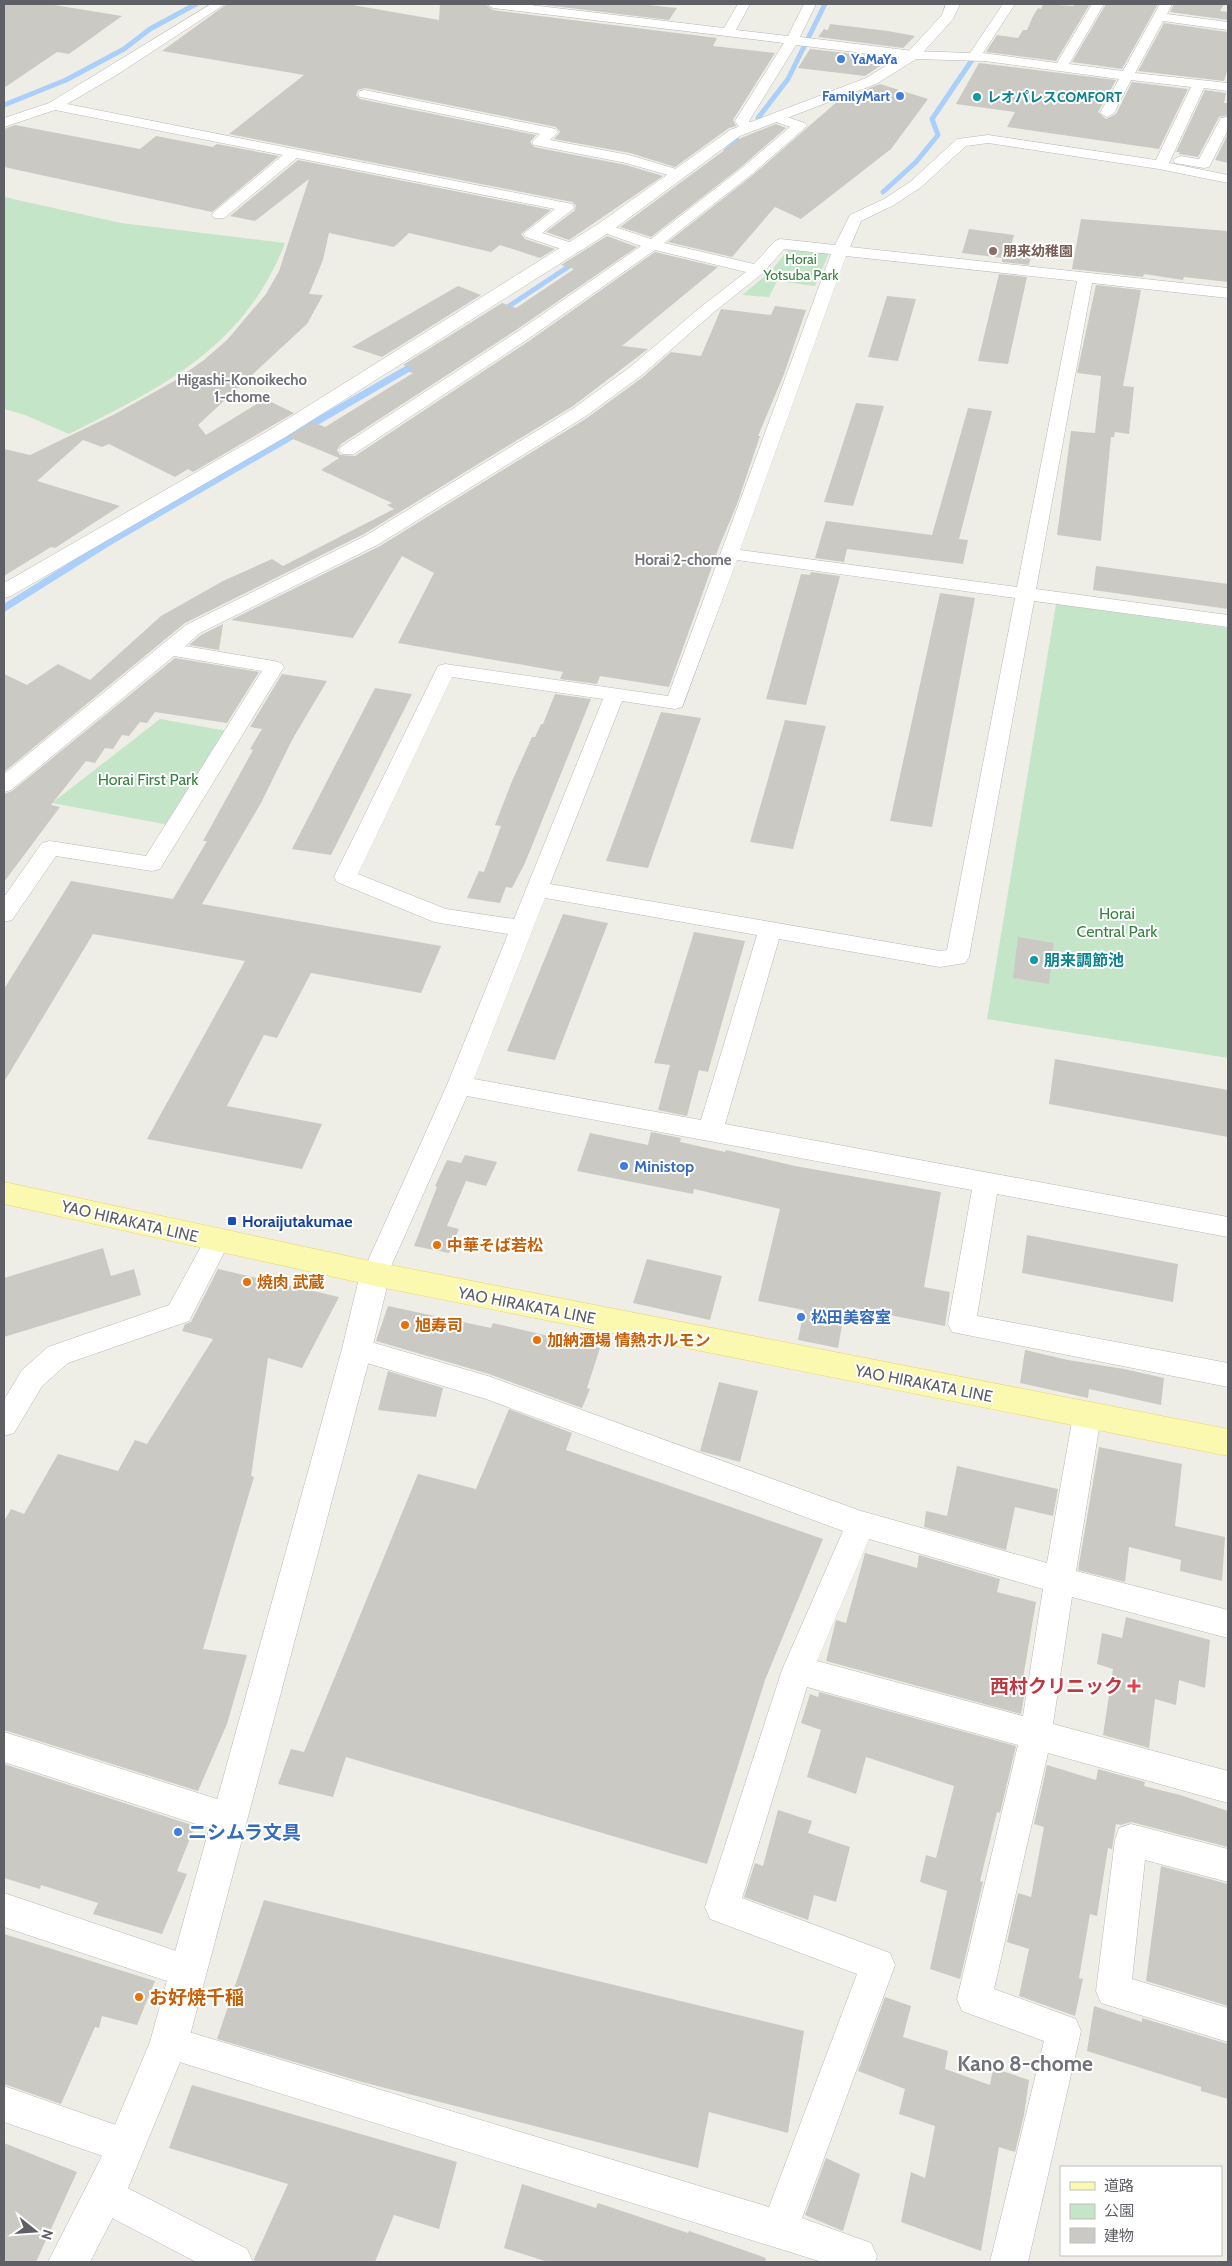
<svg xmlns="http://www.w3.org/2000/svg" width="1232" height="2266" font-family="Cabin,'Noto Sans JP',sans-serif">
<style>
.green{fill:#c4e5c8}
.lines{fill:none;stroke-linecap:round;stroke-linejoin:round}
.stream-far1{stroke:#abcffb;stroke-width:5}
.stream{stroke:#abcffb;stroke-width:7}
.building{fill:#cbc9c3}
.minor-casing{stroke:#b6b8bc;stroke-width:1}
.tertiary-casing{stroke:#b6b8bc;stroke-width:1}
.primary-casing{stroke:#ebd564;stroke-width:1}
.minor{fill:#fff;fill-rule:evenodd}
.tertiary{fill:#fff;fill-rule:evenodd}
.primary{fill:#fbf8af;fill-rule:evenodd}
.shop-dot{fill:#3f7fe0;stroke:#fff;stroke-width:2}
.culture-dot{fill:#0f9aa8;stroke:#fff;stroke-width:2}
.education-dot{fill:#8d6e63;stroke:#fff;stroke-width:2}
.transit-dot{fill:#1a4fb4;stroke:#fff;stroke-width:2}
.food-dot{fill:#e8710a;stroke:#fff;stroke-width:2}
.health-dot{fill:#e0444e;stroke:#fff;stroke-width:2}
.labels{text-anchor:middle;stroke-width:4;stroke-linejoin:round;paint-order:stroke}
.far-shop-label{font-size:14px;font-weight:bold;fill:#366cbe;stroke:#fff;text-anchor:start}
.far-culture-label{font-size:14px;font-weight:bold;fill:#0d838f;stroke:#fff;text-anchor:start}
.far-education-label{font-size:14px;font-weight:bold;fill:#785e54;stroke:#fff;text-anchor:start}
.far-park-label{font-size:14px;fill:#398244;stroke:#fff}
.far-neighbourhood-label{font-size:15px;font-weight:bold;fill:#6f7278;stroke:#fff}
.park-label{font-size:16px;fill:#398244;stroke:#fff}
.culture-label{font-size:16px;font-weight:bold;fill:#0d838f;stroke:#fff;text-anchor:start}
.shop-label{font-size:16px;font-weight:bold;fill:#366cbe;stroke:#fff;text-anchor:start}
.street-label{font-size:16px;fill:#5e6066;stroke:#fff}
.transit-label{font-size:16px;font-weight:bold;fill:#164399;stroke:#fff;text-anchor:start}
.food-label{font-size:16px;font-weight:bold;fill:#c56008;stroke:#fff;text-anchor:start}
.near-health-label{font-size:19px;font-weight:bold;fill:#be3a42;stroke:#fff;text-anchor:end}
.near-shop-label{font-size:19px;font-weight:bold;fill:#366cbe;stroke:#fff;text-anchor:start}
.near-food-label{font-size:19px;font-weight:bold;fill:#c56008;stroke:#fff;text-anchor:start}
.near-neighbourhood-label{font-size:21px;font-weight:bold;fill:#6f7278;stroke:#fff}
</style>
<rect width="100%" height="100%" fill="#efeee6"/>
<path class="green" d="M4,197l117,26 164,20c-40,104 -122,144 -216,191l-44,-19 -21,-6z
M788,250l41,3 -14,33 -38,-5 -8,16 -27,-2 28,-23z
M1056,604l172,24v430l-241,-39z
M160,719l67,12 -58,94 -117,-22z"/>
<g class="lines">
<path class="stream-far1" d="M4,105l62,-25 58,-31 26,-20 46,-25
M758,118l30,-39 37,-75
M726,151l11,-11
M883,192l33,-30 22,-27 -6,-16 40,-59
M500,312l77,-51"/>
<path class="stream" d="M4,608l105,-66 312,-181"/>
</g>
<path class="building" d="M4,4h44l74,12 -53,38 -12,-2 -53,36z
M227,4h120l92,16 1,-16h45l8,6 224,28 -4,8 62,7 -42,67 3,6 -7,2 -54,39 -45,-14 -76,-14 6,-7 -4,-5 -191,-39 -7,2 -2,5 4,4 176,36 -6,7 4,5 92,18 37,11 -94,64 -23,-8 28,-21 2,-5 -4,-4 -343,-68 75,-59 -142,-24z
M536,4h103l38,4 -8,12z
M1043,4l30,2 2,-2h15l-34,57 -70,-9 11,-17 21,3 5,-8h4l6,-14 5,-8 3,1z
M1106,4h52l-36,65 -50,-7z
M1174,4h50l-4,7 8,1v8l-58,-8z
M1164,23l64,9v36l-4,13 -86,-10z
M830,24l58,7 27,5 -12,12 -85,-11 6,-8 4,1z
M810,49l82,9 -27,18 -67,-8z
M979,63l137,17 -18,32 8,7 10,-5 16,-32 56,7 -29,60 -152,-22 8,-15 -59,-8z
M880,84l48,15 -37,50 -90,70 -26,-12 -43,50 -64,-15 85,-67 86,-75z
M1205,90l21,3 -2,10h4v12l-9,2 -21,40 -19,-3 1,-2h-4z
M776,124l10,4 -45,39 -90,70 -31,-10 121,-89z
M15,125l125,24 16,-13 57,11 4,-3 62,12 -67,56 -208,-45v-38z
M1228,134v29l-13,-3z
M298,160l253,50 -30,24 4,5 30,10 -15,9 -40,-13 -9,7 -82,-19 -15,14 -65,-14 -6,27 -14,34 14,1 -16,29 -109,101 8,10 59,-36 29,14 -101,59 -5,-3 -13,8 -66,-33 -7,3 -19,-7 -46,41 83,25 -65,42 -4,-1 -47,29v-127l26,6 85,-41 59,-33 30,-21 23,-20 39,-46 13,-23 30,-92 -54,42 -25,-5z
M1081,219l147,12v51l-44,-5 -1,3 -39,-6 -1,3 -71,-8z
M969,229l45,6 -4,14 22,3 -3,13 -27,-3v-4l-40,-5z
M607,236l30,11 -121,83 -175,114 -4,6 3,5 15,1 174,-115 126,-89 63,15 -96,79 26,3 -75,57 -209,128 -179,89 -181,149v-98l23,11 31,-21 32,16 71,-64 62,-35 49,-22 11,7 111,-57 -7,-4 5,-2 -71,-33 18,-12 -51,-21 25,-15 12,5 88,-54 -4,-1 4,-4 -10,-3 99,-62 14,5 58,-39 -13,-4z
M999,274l28,3 -19,87 -30,-3z
M1096,285l45,5 -18,96 11,1 -5,47 -14,-2 -1,5h-3l-10,104 -44,-6 14,-104 24,2 6,-57 -24,-3z
M458,286l23,9 -99,62 -30,-10z
M887,296l29,3 -18,62 -30,-4z
M775,306l31,4 -22,64 -26,62h2l-23,68 -18,43 -50,140 -69,-11 -3,8 -37,-5 3,-7 -165,-29 36,-70 -32,-17 -49,82 -122,-18 149,-74 207,-128 56,-41 28,-25 30,4 20,-47 50,6z
M856,403l28,3 -31,100 -29,-4z
M968,408l24,3 -33,128 9,1 -5,24 -116,-15 -3,13 -29,-4 11,-37 106,14z
M1096,566l132,18v25l-135,-19z
M811,572l29,4 -34,129 -40,-6 35,-125 9,1z
M940,593l35,5 -43,229 -42,-6z
M223,624l-4,26 -30,-5 12,-10z
M175,658l84,14 -32,51 -72,-11 -8,11 -7,-1 -11,14 -7,-1 -9,14 -8,-1 -10,15 -9,-2 -35,44 9,2 -56,75v-88l8,-3z
M282,674l45,7 -35,59 -31,63 -59,101 239,42 -20,47 -110,-20 -34,65 -13,-3 -37,71 95,18 -20,45 -155,-30 98,-178 -152,-27 -89,148v-93l67,-108 102,18 34,-58h-4l50,-91 -3,-1 12,-20 -12,-2z
M375,688l37,6 -81,161 -39,-6z
M555,694l36,5 -66,164 -13,25 -6,-1 -6,16 -33,-5 12,-27 5,1 17,-46 -6,-1 17,-44 20,-44h3l6,-13h2z
M661,712l40,6 -53,150 -42,-7z
M785,720l41,6 -33,123 -43,-7z
M563,914l45,9 -53,137 -48,-9z
M694,932l51,9 -37,131 -9,-2 -12,46 -29,-6 12,-45 -16,-2z
M1018,937l36,6 -5,41 -36,-6z
M1055,1059l173,31v47l-179,-33z
M651,1132l30,6 -1,4 45,10 1,-2 69,16 146,26 -17,95 26,5 -5,34 -96,-19 -1,8 -4,-1 -6,34 -40,-8 6,-30 -46,-9 22,-92 -86,-20 -1,5 -116,-23 13,-38 58,12z
M465,1155l32,7 -11,24 -20,-5 -19,45 12,3 -10,24 -35,-7 23,-59 -2,-1 12,-26 14,3z
M1027,1235l151,29 -5,38 -151,-29z
M103,1248l8,28 23,-7 7,26 -137,42v-59z
M647,1259l75,17 -12,44 -77,-17z
M218,1269l121,28 -37,71 -34,-10 -17,118 3,1 -51,172 44,6 -20,69 -29,67 -194,-61v-209l7,-12 13,5 34,-60 60,17 17,-31 12,4 66,-105 -31,-8 3,-7 6,-2z
M388,1306l103,22 2,-5 107,25 -13,40 3,1 -8,19 -93,-34 -113,-33z
M1025,1350l43,10 56,9 40,9 -3,27 -72,-16 -1,9 -68,-15z
M388,1371l55,17 -7,29 -58,-7z
M719,1382l39,9 -18,71 -40,-11z
M509,1409l63,24 -6,17 257,89 -58,141 -58,184 -361,-107 -13,40 -55,-13 13,-35 13,3 114,-278 58,15z
M1099,1447l83,17 -7,62 50,11 -3,44 -42,-10 1,-11 -52,-13 -4,35 -47,-12z
M957,1466l101,23 -5,27 -38,-9 -9,43 -82,-23 2,-16 21,5z
M865,1553l52,15 2,-13 81,24 -3,13 39,10 -13,76 4,1 -6,35 -195,-53 10,-41 10,3z
M1126,1617l84,23 -5,48 -26,-8 -3,25 -21,-6 -6,49 -46,-13 10,-66 -16,-5 5,-31 20,5z
M819,1692l197,54 -16,67 -3,-1 -17,69 3,1 -23,97 -30,-10 17,-78 -27,-9 6,-27 10,3 18,-72 -88,-29 -10,37 -49,-17 14,-47 -20,-7 9,-29 8,3z
M4,1764l191,62 -18,45 10,3 -25,60 -69,-20 5,-11 -57,-18 -1,4 -36,-11z
M1047,1765l49,15 2,-11 47,13 -1,4 36,9 48,16v36l-97,-25 -10,3 -5,-1 -4,25 -4,-1 -11,68 -7,-2 -11,64 4,1 -8,37 -56,-20 10,-47 -22,-7 11,-49 13,4 13,-70 -10,-3z
M778,1810l34,11 -4,12 42,14 -14,55 -22,-7 -6,25 -64,-23 11,-34 8,3z
M1161,1866l67,18v122l-82,-25z
M264,1900l540,131 -16,102 -79,-21 -11,56 -336,-86 -145,-43z
M4,1934l151,47 -18,44 -35,-9 -3,12 -4,-1 -34,77 -57,-20z
M885,1997l26,9 -8,31 45,14 -3,18 45,16 3,-17 36,12 -5,35 -9,37 -16,-5 -18,104 -80,-29 10,-50 14,6 10,-52 -36,-12 6,-25 -47,-18z
M1094,2006l48,16v-4l86,26v55l-27,-8v-4l-114,-36z
M192,2085l265,77 -18,67 -45,-14 -19,47h-120l-1,-3 34,-75 -119,-36z
M4,2143l73,29 -41,90h-32z
M826,2158l34,16 -17,57 -38,-16z
M522,2184l74,24 2,-5 90,30 1,-2 77,27 -1,4h-217l-44,-14z"/>
<g class="lines">
<defs>
<path id="minor" d="M211,4h14l-110,72 -48,28 505,100 2,3 -2,3 -30,23 36,12 3,3 -3,3 -5,2 -47,-16 -3,-3 32,-25 -258,-51 -73,60h-10l-2,-3 2,-3 69,-57 -228,-45 -51,17v-9l45,-15z
M487,4h35l202,24 14,-24h12l-14,26 52,6 16,-32h12l-16,33 113,14 57,2 33,-49h12l-32,49 74,10 35,-59h12l-35,60 54,7 37,-67h12l-5,10 61,8v8l-65,-9 -28,52 93,10v8l-24,-3 -35,75 59,12v8l-69,-14 -171,-26 -22,3 -46,42 -26,17 -33,16 -11,26 378,41v10l-136,-15 -56,306 192,26v12l-194,-26 -65,356 -4,6 -25,4 -161,-28 -54,185 503,93v20l-231,-43 -20,122 251,47v24l-276,-55 -4,-8 24,-134 -505,-94 -83,186 -9,3 -9,-3 -4,-8 85,-189 61,-151 -74,-12 -97,-40 -3,-5 104,-211 7,-2 223,32 163,-442 -47,-5 -21,24 -49,39 -72,63 -56,41 -207,128 -179,89 -15,13 89,15 7,2 3,4 -124,202 -8,2 -96,-15 -44,64 -8,2v-25l38,-54 8,-2 96,15 116,-185 -88,-15 -163,134 -7,2v-18l182,-149 179,-89 209,-128 56,-41 72,-61 44,-34 -91,-22 -127,89 -174,115h-12l-3,-4 3,-4 175,-114 124,-86 -42,-15 -3,-3 3,-3h10l42,14 91,-71 48,-41 -17,-6 -2,-3 7,-4 27,9 2,3 -55,48 -88,69 90,21 21,-23 5,-2 55,6 15,-30 34,-16 26,-17 47,-43 31,-4 168,25 35,-73 -60,-7 -17,33 -7,4 -7,-4 19,-34 -134,-18 -72,-2 -117,-14 -47,76 5,8 -7,4 -5,-1 -7,-11 49,-78 -291,-35zM846,256l231,25 -60,306 -277,-37zM737,560l278,38 -68,352 -7,1 -390,-67 72,-183 53,8 7,-2zM452,677l151,22 -89,220 -68,-10 -88,-35zM545,898l212,37 -56,185 -227,-41z
M365,90l191,39 2,3 -8,8 79,15 54,16 2,3 -7,4 -52,-15 -92,-18 -2,-3 8,-8 -180,-37 -2,-3 2,-3z
M1228,117v13l-19,37 -5,1 -29,-5 -2,-3 7,-4 19,3 22,-41z
M217,1230l9,4 4,7 -41,80 -121,42 -26,23 -28,47 -10,3v-36l18,-30 26,-23 121,-42 39,-71z
M357,1338l131,38 373,135 186,52 26,-147 4,-9 10,-3 10,3 4,9 -25,155 152,39v28l-156,-41 -19,127 175,47v32l-180,-50 -54,236 82,30 5,12 -53,231h-38l54,-221 -82,-30 -5,-12 61,-254 -211,-58 -65,211 148,55 5,12 -93,253 69,25 6,13 -2,6h-53l-665,-207 -5,-12 5,-12 12,-5 600,181 88,-233 -147,-55 -5,-12 77,-237 61,-139 -357,-132 -139,-42 -4,-8 4,-8zM869,1539l174,50 -20,127 -206,-55z
M4,1732l226,71 11,5 5,11 -5,11 -11,5 -226,-73z
M1131,1824l97,25v33l-83,-22 -13,119 96,29v34l-127,-39 -5,-12 19,-151 4,-12z
M4,1893l196,66 5,12 -5,12 -12,5 -184,-61z
M4,2086l135,47 5,13 -5,13 -13,5 -122,-42z
M104,2176l143,73 6,13h-57l-105,-55 -5,-13 5,-13z"/>
<path id="tertiary" d="M946,4h14l-7,15 -35,39 -42,26 -136,52 -130,96 -323,204 -276,160 -7,2v-15l269,-155 325,-204 132,-94 136,-52 42,-26 34,-37z
M375,1262l10,4 5,8 -18,75 -184,694 -60,145 -38,74h-42l52,-102 50,-118 192,-693 18,-75 5,-8z"/>
<path id="primary" d="M4,1182l371,80 853,167v27l-853,-170 -371,-82z"/>
</defs>
<use href="#minor" class="minor-casing"/>
<use href="#tertiary" class="tertiary-casing"/>
<use href="#primary" class="primary-casing"/>
<use href="#minor" class="minor"/>
<use href="#tertiary" class="tertiary"/>
<use href="#primary" class="primary"/>
</g>
<g class="shop-dot">
<circle cx="841" cy="59" r="5"/>
<circle cx="900" cy="96" r="5"/>
<circle cx="624" cy="1166" r="5"/>
<circle cx="801" cy="1317" r="5"/>
<circle cx="178" cy="1832" r="5"/>
</g>
<g class="culture-dot">
<circle cx="977" cy="97" r="5"/>
<circle cx="1034" cy="960" r="5"/>
</g>
<circle class="education-dot" cx="993" cy="251" r="5"/>
<rect class="transit-dot" x="227" y="1216" width="10" height="10" rx="2.5"/>
<g class="food-dot">
<circle cx="437" cy="1245" r="5"/>
<circle cx="247" cy="1282" r="5"/>
<circle cx="405" cy="1325" r="5"/>
<circle cx="537" cy="1340" r="5"/>
<circle cx="139" cy="1997" r="5"/>
</g>
<path class="health-dot" d="M1131.5 1678.5h5v5h5v5h-5v5h-5v-5h-5v-5h5z"/>
<g class="labels">
<g class="far-shop-label">
<text x="851" y="64">YaMaYa</text>
<text x="890" y="101" text-anchor="end">FamilyMart</text>
</g>
<g class="far-culture-label">
<text x="987" y="102">レオパレスCOMFORT</text>
</g>
<g class="far-education-label">
<text x="1003" y="256">朋来幼稚園</text>
</g>
<g class="far-park-label">
<text x="801" y="264">Horai<tspan x="801" dy="16">Yotsuba Park</tspan></text>
</g>
<g class="far-neighbourhood-label">
<text x="242" y="385">Higashi-Konoikecho<tspan x="242" dy="17">1-chome</tspan></text>
<text x="683" y="565">Horai 2-chome</text>
</g>
<g class="park-label">
<text x="148" y="785">Horai First Park</text>
<text x="1117" y="919">Horai<tspan x="1117" dy="18">Central Park</tspan></text>
</g>
<g class="culture-label">
<text x="1044" y="966">朋来調節池</text>
</g>
<g class="shop-label">
<text x="634" y="1172">Ministop</text>
<text x="811" y="1323">松田美容室</text>
</g>
<g class="street-label">
<text transform="translate(130 1221) rotate(13)" y="6">YAO HIRAKATA LINE</text>
<text transform="translate(527 1305) rotate(11)" y="6">YAO HIRAKATA LINE</text>
<text transform="translate(924 1383) rotate(11)" y="6">YAO HIRAKATA LINE</text>
</g>
<g class="transit-label">
<text x="242" y="1227">Horaijutakumae</text>
</g>
<g class="food-label">
<text x="447" y="1251">中華そば若松</text>
<text x="257" y="1288">焼肉 武蔵</text>
<text x="415" y="1331">旭寿司</text>
<text x="547" y="1346">加納酒場 情熱ホルモン</text>
</g>
<g class="near-health-label">
<text x="1123" y="1693">西村クリニック</text>
</g>
<g class="near-shop-label">
<text x="188" y="1839">ニシムラ文具</text>
</g>
<g class="near-food-label">
<text x="149" y="2004">お好焼千稲</text>
</g>
<g class="near-neighbourhood-label">
<text x="1025" y="2071">Kano 8-chome</text>
</g>
</g>
<rect width="1232" height="2266" fill="none" stroke="#5e6066" stroke-width="10"/>
<rect x="1060" y="2166" width="162" height="90" fill="#ffffff" stroke="#bfbfc2"/>
<rect x="1070" y="2182" width="25" height="8" fill="#fbf8af" stroke="#bfbfc2"/>
<text x="1104" y="2191" font-size="15" fill="#5e6066">道路</text>
<rect x="1070" y="2204" width="25" height="15" fill="#c4e5c8" stroke="#bfbfc2"/>
<text x="1104" y="2216" font-size="15" fill="#5e6066">公園</text>
<rect x="1070" y="2228" width="25" height="15" fill="#cbc9c3" stroke="#bfbfc2"/>
<text x="1104" y="2241" font-size="15" fill="#5e6066">建物</text>
<g transform="translate(35 2231) rotate(107)" stroke="#ffffff" stroke-width="4" paint-order="stroke">
<path d="M0-4L9 19L0 12L-9 19Z" fill="#5e6066"/>
<text y="-8" font-size="14" font-weight="bold" text-anchor="middle" fill="#5e6066">N</text>
</g>
</svg>
